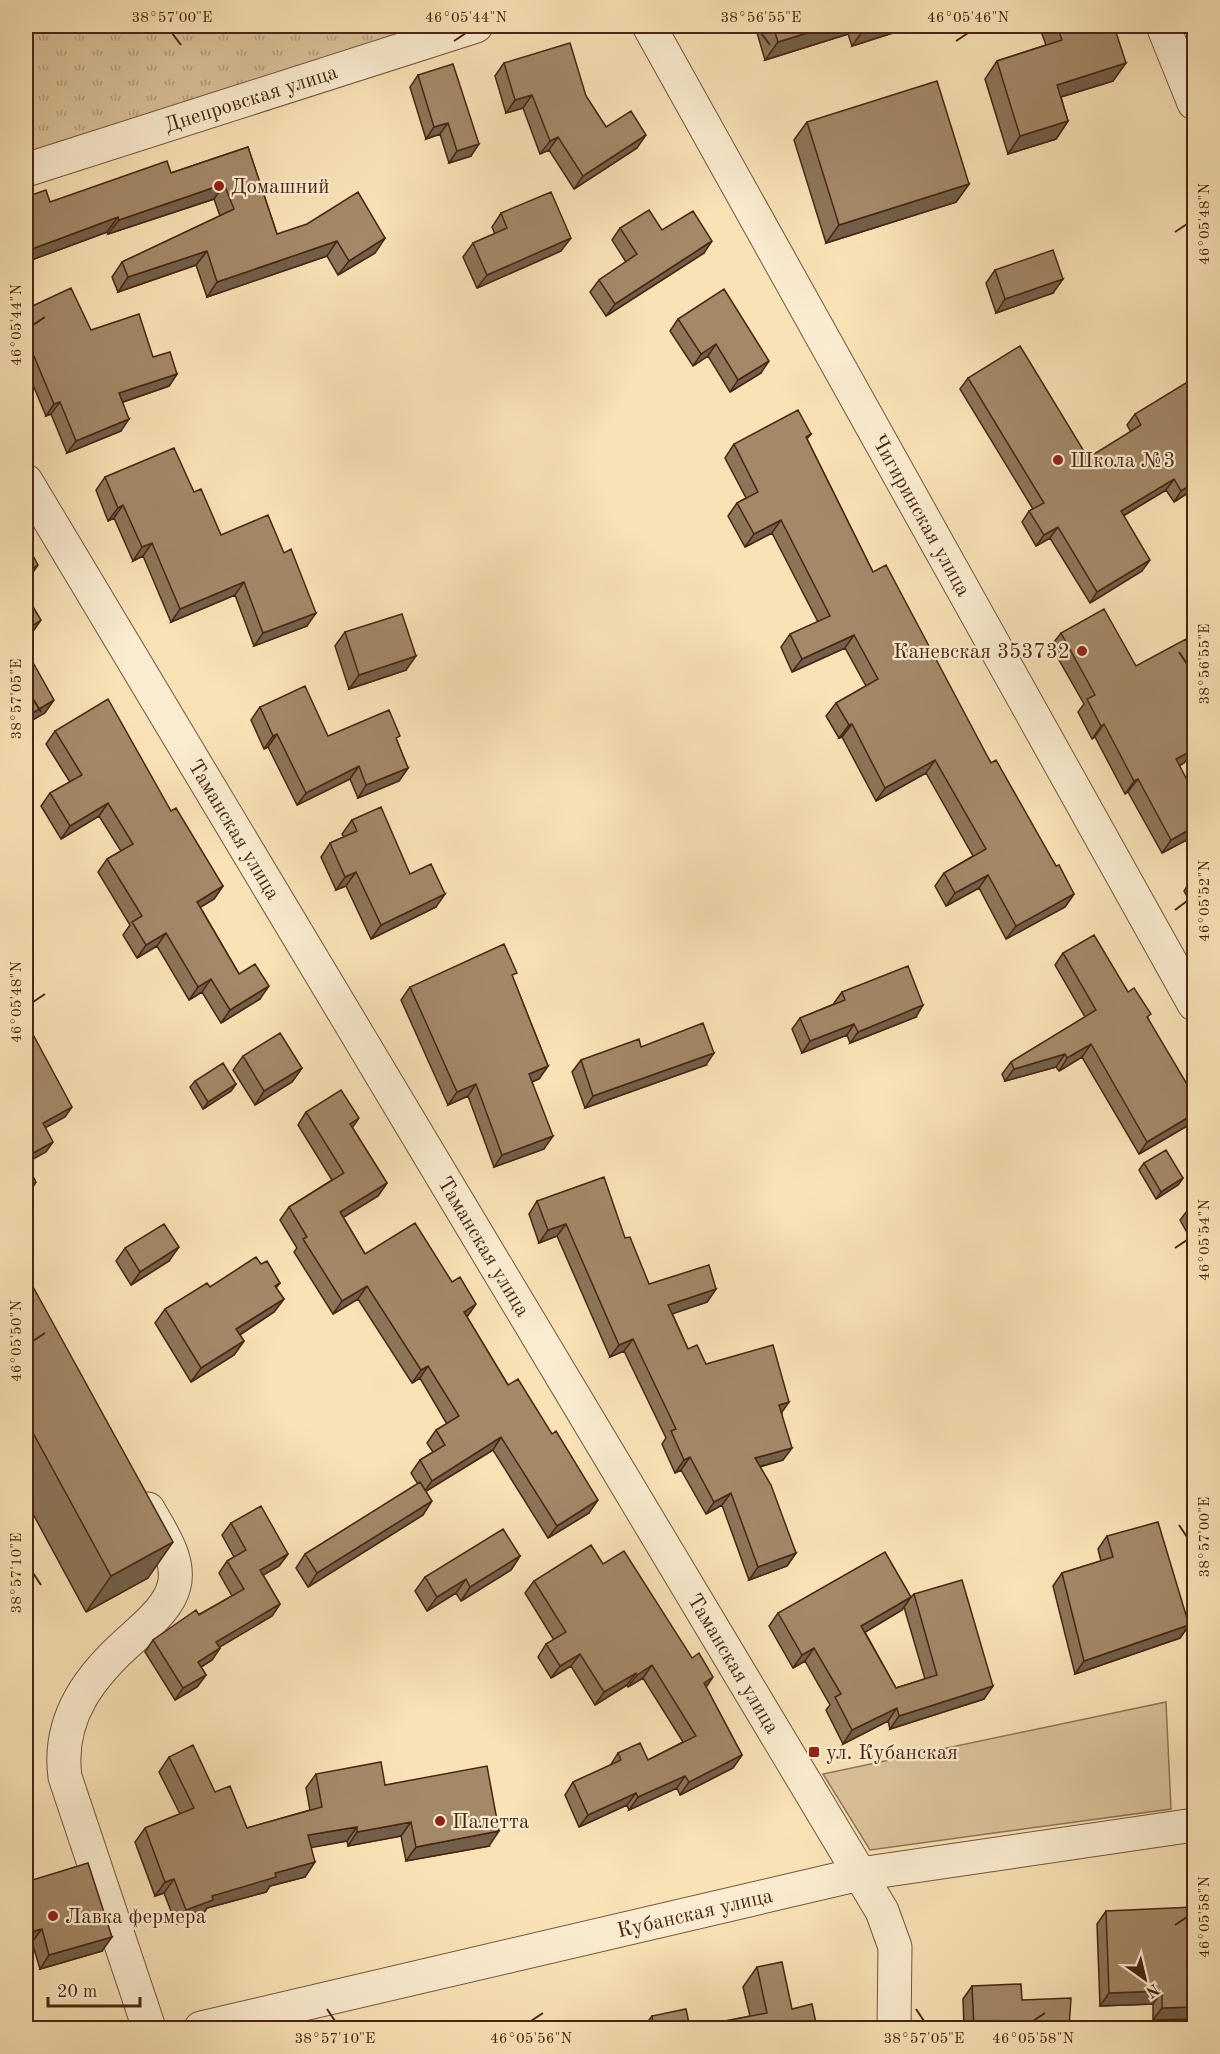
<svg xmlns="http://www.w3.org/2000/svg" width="1220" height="2054" font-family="'Old Standard TT',serif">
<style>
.green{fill:#dac29a;stroke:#927457;stroke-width:1.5}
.park{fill:url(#park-tufts);stroke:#927457;stroke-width:1.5}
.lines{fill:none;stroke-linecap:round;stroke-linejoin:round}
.minor-casing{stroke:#75553c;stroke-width:35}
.minor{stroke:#faecd0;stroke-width:33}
.wall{fill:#8d7559;stroke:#492614;stroke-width:1.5;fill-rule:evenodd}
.shaded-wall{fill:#735f49;stroke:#492614;stroke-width:1.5}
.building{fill:#a48868;stroke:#492614;stroke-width:1.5}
.ticks{fill:none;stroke:#492614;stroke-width:2}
.poi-dot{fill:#8f2418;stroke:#faecd0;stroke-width:2}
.labels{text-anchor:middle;stroke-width:4.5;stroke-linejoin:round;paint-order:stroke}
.street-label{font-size:21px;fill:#492614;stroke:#faecd0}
.poi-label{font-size:21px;fill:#492614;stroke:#faecd0;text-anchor:start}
.neatline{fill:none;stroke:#492614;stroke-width:2}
.ticks-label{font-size:15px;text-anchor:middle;fill:#492614}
</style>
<defs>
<pattern id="park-tufts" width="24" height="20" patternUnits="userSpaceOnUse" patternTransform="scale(1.5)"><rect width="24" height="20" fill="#dac29a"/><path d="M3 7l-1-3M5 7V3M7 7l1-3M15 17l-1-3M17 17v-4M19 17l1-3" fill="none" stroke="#b39d7c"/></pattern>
</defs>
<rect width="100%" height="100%" fill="#f8e2b6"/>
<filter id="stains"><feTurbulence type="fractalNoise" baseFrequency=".00333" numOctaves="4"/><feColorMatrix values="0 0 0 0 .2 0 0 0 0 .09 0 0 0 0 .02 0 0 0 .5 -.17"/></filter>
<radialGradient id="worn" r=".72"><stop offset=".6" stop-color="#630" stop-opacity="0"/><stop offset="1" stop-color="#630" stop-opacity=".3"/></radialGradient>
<path class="green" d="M1166,1702l5,107 -301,41 -47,-76z"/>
<path class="park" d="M26,26h419l-419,133z"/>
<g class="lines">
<defs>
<g id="minor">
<path id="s1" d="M649,26l545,978"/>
<path d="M1163,26l31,77"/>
<path id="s2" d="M26,170l450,-144"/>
<path id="s3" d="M26,481l856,1430 13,36 -1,81"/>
<path d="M148,1509c12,22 33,50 26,77 -5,20 -24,36 -39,50 -44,38 -78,81 -70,141l84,251"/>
<path id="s4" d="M201,2028l659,-154 334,-49"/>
</g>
</defs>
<use href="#minor" class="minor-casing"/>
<use href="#minor" class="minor"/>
</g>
<path class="wall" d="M755,26h153l-3,3 -53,17 -4,-12 -83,26z
M1039,26h75l-1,55 -52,16 7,24 -12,18 -48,15 -23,-75 12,-18 49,-16z
M504,63l82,33 20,31 31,21 -63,41 -25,-39 -9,4 -17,-46 -17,5 -11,-37z
M418,75l53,81 -22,7 -9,-29 -14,5 -16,-52z
M807,122l162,62 -13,18 -130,41 -32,-103z
M248,147l29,87 108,4 -10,15 -37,22 -11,-19 -120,41 -11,-32 -78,27 -6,-15 10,-15 98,-46 -6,-17 -106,35 -1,-2 -81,30v-65l24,5 121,-29z
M501,213l60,38 -84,37 -14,-31 10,-14 22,-9 -3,-7z
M620,228l42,2 42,23 -98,63 -16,-24 9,-12 27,-18 -14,-22z
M995,270l58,23 -57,20 -10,-30z
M26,309l65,21 62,27 24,17 -8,12 -46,16 -2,29 -54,22 -16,-39 -5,2 -20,-48z
M678,319l83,54 -31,19 -22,-36 -15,10 -23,-35z
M968,378l120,80 43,-26 -4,-7 8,-11 59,75 -20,13 -8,-12 -43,26 19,55 -52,32 -40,-65 -14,8 -14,-24 7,-11 4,-2 -73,-120z
M811,434l-4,5 66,133 118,191 65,103 18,28 -9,13 -59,32 -27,-51 -33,18 -11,-20 9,-13 29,-17 -47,-83 -50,28 -34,-64 -3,1 -13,-22 10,-13 30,-17 -21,-38 -53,24 -11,-25 9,-13 28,-12 -46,-89 -27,14 -17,-31 9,-13 9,-5 -21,-40 9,-14z
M105,477l89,15 27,43 86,91 -53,20 -19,-51 -64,27 -28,-66 -10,5 -19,-43 -6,3 -12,-31z
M345,632l61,38 -57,19 -14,-43z
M1061,633l75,33 57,82v2l-9,13 -5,3 15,70 -32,17 -34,-61 -3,2 -30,-57 -3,2 -14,-27 6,-8 -33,-58z
M260,707l68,29 69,5 11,27 -9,13 -41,17 -8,-19 -53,26 -29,-58 -4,2 -13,-29z
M55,731l116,80 52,75 -9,13 -14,8 39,67 21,25 -39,24 -19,-31 -13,8 -32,-54 -20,12 -14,-23 7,-10 -32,-53 9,-13 14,-8 -22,-35 -38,23 -20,-33 9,-13 20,-11 -24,-38z
M352,820l58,54 26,33 -65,32 -25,-53 -10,4 -15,-33 9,-14 14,-6 -2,-3z
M1193,877h1v39l-3,-5 2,-4 -9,-16z
M1063,953l65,39 20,26 46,104 -55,32 -57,-97 -23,14 -3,-4 -51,14 -3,-7 9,-12 74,-45 -30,-52z
M513,978l35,88 -9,13 -7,3 12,67 -50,18 -26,-71 -20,9 -47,-105 9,-13z
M842,992l74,25 -66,26 -3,-8 -45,18 -10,-24 8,-11 34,-14v-1z
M641,1047l65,18 -121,43 -13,-36 9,-12z
M243,1056l59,12 -10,14 -37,23 -22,-35z
M195,1081l41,3 -5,7 -28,18 -13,-22z
M306,1112l46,15 35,56 -9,13 -35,21 22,37 102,63 41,68 81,128 -41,25 -55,-88 -67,41 -3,24 -115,72 -12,-19 9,-14 113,-70 -7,-11 9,-13 13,-8 -6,-9 9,-13 11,-6 -27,-46 -8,5 -54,-84 -25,15 -39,-62 3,-4 -17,-28 9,-13 43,-27 -34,-55z
M1144,1163l39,15 -5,7 -22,14 -17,-29z
M537,1201l88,37 24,46 67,5 -9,13 -35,11 16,36 18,15 76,49 1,47 -23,7 36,86 -9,13 -38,14 -27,-75 -16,9 -25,-44 -6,3 -13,-29 4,-6 -42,-87 -14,6 -53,-121 -18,7 -10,-29z
M1194,1204v41l-14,-25 10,-13z
M125,1248l44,13 -38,24 -15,-24z
M261,1264l19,19 -4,5 8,11 -10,13 -34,23 4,6 -10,14 -43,27 -36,-59 10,-14 45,-22z
M26,1274l122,304 -62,34 -60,-111z
M231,1523l57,31 -9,12 -16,9 17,29 -8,12 -53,31 1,1 -8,12 -11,7 5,8 -9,12 -22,13 -30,-48 8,-12 79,-44 -13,-23 8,-12 7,-4 -12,-22z
M1107,1536l82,89 -9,13 -105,36 -22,-88 9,-13 39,-12 -3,-12z
M520,1556l-9,14 -50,31 -5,-8 -29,18 -12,-20 10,-14z
M603,1564l103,123 36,68 -9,13 -53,27 -3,-7 -48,22 -2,-5 -48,22 -14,-32 8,-13 37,-16 8,-13 30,7 35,-18 -40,-64 -15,9 -1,-2 -32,20 -24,-39 -20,12 -13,-21 8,-13 8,-4 -29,-47 9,-12z
M914,1594l70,105 -94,30 -2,-8 -45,23 -17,-34 4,-5 -25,-44 -12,7 -24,-42 9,-13 133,-16zM904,1607l21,72 -29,9 -31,-56 37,-22z
M169,1757l46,35 32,36 63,-18 -4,-22 10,-14 69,11 104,61 -83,15 -5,-25 -53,10 -1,-5 -36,6 -6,30 -35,9 -4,6 -59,16 -4,6 -27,10 -12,-31 -9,3 -20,-54 10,-14 35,-14 -21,-42z
M26,1882l76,69 -62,18 -8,-27z
M1106,1911l88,108 -41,1v-16l-53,2 -3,-82z
M757,1967l35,42 25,19h-174l9,-12 38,12 60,-12 -7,-29z
M972,1986l50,14 47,28h-105l-1,-29z"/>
<path class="shaded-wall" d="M830,26h23l-5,8 -83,26 13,-18z
M874,26h34l-3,3 -53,17 12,-17z
M1126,63l-13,18 -69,21 13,-17z
M532,95l-9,13 -17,5 9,-13z
M1068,121l-12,18 -48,15 12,-18z
M448,123l-8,11 -14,5 8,-12z
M646,135l-9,13 -63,41 9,-13z
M558,137l-9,13 -9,4 10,-13z
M479,144l-8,12 -22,7 8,-12z
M224,184l-10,15 -106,35 11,-14z
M969,184l-13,18 -130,41 13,-18z
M118,217l-11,15 -81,30v-4l6,-9z
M385,238l-10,15 -37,22 11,-14z
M571,238l-10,13 -84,37 10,-13z
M337,241l-10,15 -120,41 10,-15z
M712,241l-8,12 -98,63 9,-12z
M207,251l-11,14 -78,27 10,-15z
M1063,279l-10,14 -57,20 9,-14z
M716,344l-8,12 -15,10 8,-12z
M31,349l-5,9v-6z
M769,361l-8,12 -31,19 8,-12z
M177,374l-8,12 -58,20 8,-13z
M60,402l-9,12 -5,2 8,-12z
M129,419l-8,12 -54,22 9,-12z
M1174,479l-8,11 -53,32 8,-11z
M1194,483v6l-20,13 7,-11z
M123,505l-9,13 -6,3 10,-13z
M781,520l-9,13 -27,14 9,-13z
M1058,527l-8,11 -14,8 8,-11z
M152,543l-9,13 -10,5 9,-14z
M1150,560l-8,11 -52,32 7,-11z
M38,565l-9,13 -3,2v-7z
M244,582l-9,13 -64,27 9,-13z
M316,613l-9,13 -53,20 9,-13z
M41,620l-9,13 -6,4v-7z
M854,635l-9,13 -53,24 10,-13z
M416,656l-10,14 -57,19 10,-14z
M54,700l-9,13 -19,11v-7z
M852,724l-10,13 -3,1 10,-13z
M1104,724l-9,13 -3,2 9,-13z
M277,734l-9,13 -4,2 9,-13z
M1194,739v9l-14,7 9,-13z
M1193,750l-9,13 -17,9 9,-13z
M935,760l-9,13 -50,28 9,-13z
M359,766l-9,13 -53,26 9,-12z
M408,768l-9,13 -41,17 8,-13z
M1138,779l-10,13 -3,2 9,-13z
M108,803l-9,13 -38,23 9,-13z
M1194,827v9l-32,17 9,-13z
M356,872l-10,14 -10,4 9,-13z
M988,875l-9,13 -33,18 9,-13z
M223,886l-9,13 -26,16 9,-13z
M445,894l-9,13 -65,32 10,-14z
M1074,894l-9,13 -59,32 10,-13z
M166,933l-9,13 -20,12 9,-13z
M211,979l-9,13 -13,8 9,-13z
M269,986l-9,13 -39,24 9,-13z
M923,1005l-7,12 -66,26 8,-11z
M854,1024l-7,11 -45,18 8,-12z
M1091,1044l-9,13 -23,14 8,-13z
M714,1053l-8,12 -121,43 8,-12z
M1065,1054l-9,13 -51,14 9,-12z
M548,1066l-9,13 -18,7 8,-12z
M302,1068l-10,14 -37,23 9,-14z
M236,1084l-5,7 -28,18 5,-7z
M476,1084l-8,12 -20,9 9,-13z
M72,1107l-7,10 -29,16 7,-10z
M1194,1114v8l-55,32 8,-12z
M359,1118l-9,13v-7z
M553,1136l-9,13 -50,18 8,-12z
M53,1142l-7,10 -20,11v-6z
M1183,1178l-5,7 -22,14 5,-7z
M36,1182l-6,10 -4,2v-5z
M387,1183l-9,13 -47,29 9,-13z
M566,1224l-9,12 -18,7 9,-13z
M179,1247l-10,14 -38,24 9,-13z
M367,1286l-9,13 -25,15 9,-13z
M716,1289l-9,13 -47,16 8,-13z
M284,1299l-10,13 -47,31 9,-14z
M476,1304l-9,13 -3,-5z
M633,1339l-9,12 -14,6 9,-12z
M244,1341l-10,14 -43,27 10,-14z
M428,1366l-8,12 -8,5 9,-13z
M789,1402l-9,13 -1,-10z
M501,1437l-8,13 -70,43 9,-12z
M792,1448l-9,12 -37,10 9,-12z
M690,1457l-9,13 -6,3 9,-13z
M731,1493l-9,12 -16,9 8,-12z
M598,1500l-9,13 -41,25 9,-12z
M432,1501l-9,14 -115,72 9,-14z
M173,1542l-25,36 -62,34 25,-36z
M796,1553l-9,13 -38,14 9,-13z
M288,1554l-9,12 -28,16 9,-12z
M520,1556l-9,14 -50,31 9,-14z
M466,1579l-10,14 -29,18 10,-14z
M911,1597l-9,13 -50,30 9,-14z
M280,1604l-8,12 -64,38 8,-12z
M1189,1625l-9,13 -105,36 9,-13z
M220,1648l-8,12 -23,14 9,-12z
M814,1648l-9,13 -12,7 9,-13z
M580,1654l-9,12 -20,12 9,-12z
M652,1665l-9,13 -15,9 9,-12z
M636,1673l-9,12 -32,20 9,-13z
M206,1675l-9,12 -22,13 8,-12z
M713,1677l-8,12 -1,-6z
M993,1686l-9,13 -94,30 9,-13z
M897,1708l-9,13 -45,23 9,-14z
M31,1738l-5,7v-5z
M742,1755l-9,13 -53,27 9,-13z
M685,1776l-8,12 -48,22 9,-13z
M636,1793l-9,12 -48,22 9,-12z
M411,1822l-10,14 -53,10 9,-14z
M357,1827l-10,14 -49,9 10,-15z
M499,1831l-10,15 -83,15 10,-14z
M315,1862l-10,15 -35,9 -4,6 -59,16 -4,6 -27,10 10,-14 26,-14 63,-23z
M174,1879l-10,14 -9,3 10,-14z
M42,1929l-10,13 -6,2v-11z
M112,1937l-10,14 -62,18 9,-14z
M1162,1991l-9,13 -53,2 9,-13z
M1194,2007v12l-41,1 9,-12z"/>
<path class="building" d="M773,26h57l-52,16z
M863,26h11l-10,3z
M1057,26h57l12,37 -69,22 11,36 -48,15 -23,-75 65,-21z
M570,43l16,53 20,31 25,-16 15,24 -63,41 -25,-39 -8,4 -18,-46 -17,5 -11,-37z
M453,64l26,80 -22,7 -9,-28 -14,4 -16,-52z
M937,81l32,103 -130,41 -32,-103z
M248,147l29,87 30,-10 51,-32 27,46 -36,23 -12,-20 -120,41 -10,-31 -79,26 -6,-15 112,-53 -10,-25 -105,36 -1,-3 -86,32 -6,-19v-33l20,-7 4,12 117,-41 4,12z
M551,192l20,46 -84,37 -14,-32 34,-15 -6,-15z
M649,210l13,20 31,-19 19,30 -97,63 -16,-24 38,-26 -17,-26z
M1053,250l10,29 -58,20 -10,-29z
M71,288l20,42 48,-16 14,43 17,-5 7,22 -58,19 10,26 -53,22 -16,-39 -6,2 -23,-55 -5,3v-43z
M724,289l45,72 -31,19 -22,-36 -15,10 -23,-35z
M1020,346l68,112 53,-33 -6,-11 59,-36v105l-13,8 -7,-12 -53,32 29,49 -53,32 -39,-65 -14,8 -15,-24 15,-8 -76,-125z
M798,410l13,24 -5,3 67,135 13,-7 105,198 5,-3 60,106 3,-1 15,29 -58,32 -28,-51 -33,18 -11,-20 42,-24 -51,-89 -50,28 -33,-64 -3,1 -13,-22 42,-24 -24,-44 -52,24 -12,-25 40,-18 -49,-96 -27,14 -17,-31 21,-11 -24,-48z
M174,448l20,44 7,-3 20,46 47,-20 16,38 7,-4 25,64 -53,20 -19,-51 -64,27 -28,-66 -10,4 -19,-42 -5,3 -13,-31z
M26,543l12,22 -12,8z
M26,595l15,25 -15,10z
M1104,609l32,57 50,-27 8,18v82l-5,3 4,8 -17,9 18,34v34l-23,13 -33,-61 -4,2 -30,-57 -3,2 -14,-27 8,-4 -34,-62z
M402,614l14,42 -57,19 -14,-43z
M26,650l28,50 -28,17z
M305,686l23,50 61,-26 11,26 -4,2 12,30 -42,17 -7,-19 -53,27 -29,-59 -4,2 -13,-29z
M108,699l63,112 5,-3 47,78 -26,16 42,72 16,-10 14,22 -39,24 -19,-31 -13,8 -32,-54 -20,12 -14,-23 10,-6 -35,-57 26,-15 -25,-41 -38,23 -20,-33 32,-18 -27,-44z
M381,807l29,67 21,-10 14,30 -64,31 -25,-53 -11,5 -15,-34 27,-12 -5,-11z
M1094,935l34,57 6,-4 17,26 -4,3 47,79v18l-47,28 -56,-98 -24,14 -2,-4 -51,15 -3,-7 85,-52 -33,-57z
M504,944l13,29 -5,2 36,91 -19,8 24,62 -51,19 -26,-71 -19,8 -47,-105z
M908,966l15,39 -65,27 -4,-8 -44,17 -10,-23 45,-18 -3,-8z
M703,1023l11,30 -121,43 -12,-36 58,-21 2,8z
M29,1027l43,80 -29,16 10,19 -27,15v-129z
M280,1033l22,35 -38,23 -21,-35z
M223,1063l13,21 -28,18 -13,-21z
M341,1090l18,28 -9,6 37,59 -47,29 25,42 50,-31 37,59 8,-5 16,27 -12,8 44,73 10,-6 34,55 4,-3 42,69 -41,26 -56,-89 -69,44 -12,-21 25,-15 -9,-15 23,-14 -31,-50 -7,4 -54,-84 -25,15 -39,-62 4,-2 -18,-30 55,-34 -38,-61z
M1166,1150l17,28 -22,14 -17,-29z
M26,1163l10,19 -10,7z
M604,1177l21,61 5,-1 19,47 60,-19 7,24 -48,16 20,44 9,-4 9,19 67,-19 16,57 -10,3 13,43 -37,10 16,27 25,68 -38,14 -27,-74 -17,9 -24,-45 -6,3 -13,-29 5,-2 -43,-90 -14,6 -53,-121 -18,6 -11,-29z
M1194,1204v11l-4,-8z
M164,1224l15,23 -39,25 -15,-24z
M256,1257l5,7 6,-3 13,22 -5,3 9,13 -48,30 8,12 -43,27 -36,-59 42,-26 3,4z
M26,1274l147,268 -62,34 -85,-156z
M420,1482l12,19 -115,72 -12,-19z
M261,1506l27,48 -28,16 20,34 -64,38 4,6 -22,14 8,13 -23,13 -30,-48 43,-30 3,5 45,-26 -17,-28 19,-11 -15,-27z
M1158,1522l31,103 -105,36 -22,-88 51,-16 -6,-21z
M503,1529l17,27 -50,31 -4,-8 -29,18 -12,-20z
M591,1545l12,19 21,-13 68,107 7,-5 14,24 -9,6 38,72 -53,27 -4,-6 -47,21 -2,-4 -48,22 -15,-33 48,-22 -3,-7 22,-10 8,17 48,-24 -44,-71 -15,10 -1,-2 -32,19 -24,-38 -20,12 -14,-22 20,-12 -32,-51z
M885,1552l26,45 -50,29 35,62 41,-13 -23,-81 48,-14 31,106 -94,30 -2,-8 -45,22 -17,-33 6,-3 -27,-46 -12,7 -24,-42z
M26,1707l3,8 -3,2z
M26,1725l5,13 -5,2z
M193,1745l22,47 15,-6 17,42 75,-21 -6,-33 65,-12 4,23 102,-19 12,65 -83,16 -5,-25 -54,10v-5l-49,8 7,27 -40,11 1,4 -64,19 1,4 -27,10 -12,-31 -9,3 -20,-54 49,-20 -25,-51z
M26,1827l4,10 -4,2z
M88,1863l24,74 -63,18 -7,-26 -16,4v-51z
M1194,1907v100l-32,1v-17l-53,2 -3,-82z
M782,1962l10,47 20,-5 5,24h-163l-2,-12 34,-7 4,19 77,-15 -10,-46z
M1021,1984l1,16 49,-2 -2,30h-95l-2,-42z"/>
<path class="ticks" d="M172,33l9,12M761,33l9,12M454,41l12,-8M956,41l12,-8M1175,232l12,-8M33,325l12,-8M1179,652l8,12M33,699l8,13M1175,910l12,-9M33,1002l12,-8M1175,1248l12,-8M33,1341l12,-8M1179,1525l8,12M33,1573l8,12M1175,1925l12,-8M327,2009l8,12M916,2009l8,12M531,2021l12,-8M1033,2021l12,-8"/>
<g class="poi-dot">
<circle cx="219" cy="186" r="6"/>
<circle cx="1058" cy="460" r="6"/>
<circle cx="1082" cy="651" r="6"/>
<rect x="808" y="1746" width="12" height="12" rx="3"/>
<circle cx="440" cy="1821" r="6"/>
<circle cx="53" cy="1916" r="6"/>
</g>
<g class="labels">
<g class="street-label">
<text dy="7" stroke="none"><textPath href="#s2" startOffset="236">Днепровская улица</textPath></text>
<text dy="7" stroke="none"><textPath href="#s1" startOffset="560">Чигиринская улица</textPath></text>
<text dy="7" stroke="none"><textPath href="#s3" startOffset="406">Таманская улица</textPath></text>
<text dy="7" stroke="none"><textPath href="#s3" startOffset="892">Таманская улица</textPath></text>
<text dy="7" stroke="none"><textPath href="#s3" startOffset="1378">Таманская улица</textPath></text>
<text dy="7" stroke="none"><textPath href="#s4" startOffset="507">Кубанская улица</textPath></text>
</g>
<g class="poi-label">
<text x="231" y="193">Домашний</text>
<text x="1070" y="467">Школа №3</text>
<text x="1070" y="658" text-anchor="end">Каневская 353732</text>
<text x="826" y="1759">ул. Кубанская</text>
<text x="452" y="1828">Палетта</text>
<text x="65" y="1923">Лавка фермера</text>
</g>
</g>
<rect width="1220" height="2054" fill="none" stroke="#f8e2b6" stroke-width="66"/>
<g transform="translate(1145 1979) rotate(146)" stroke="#faecd0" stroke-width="4.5" paint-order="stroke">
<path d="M0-4.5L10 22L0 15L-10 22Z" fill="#492614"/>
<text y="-9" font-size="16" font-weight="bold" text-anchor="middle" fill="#492614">N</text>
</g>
<path d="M48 1997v9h92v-9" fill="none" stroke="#492614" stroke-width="3"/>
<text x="57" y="1997" font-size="18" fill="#492614" stroke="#faecd0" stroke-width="4.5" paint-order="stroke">20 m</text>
<rect x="33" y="33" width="1154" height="1988" class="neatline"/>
<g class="ticks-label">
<text x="172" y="22">38°57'00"E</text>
<text x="466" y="22">46°05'44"N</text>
<text x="761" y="22">38°56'55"E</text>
<text x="968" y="22">46°05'46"N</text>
<text transform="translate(1204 224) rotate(-90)" y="5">46°05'48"N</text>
<text transform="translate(16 325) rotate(-90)" y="5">46°05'44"N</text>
<text transform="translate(1204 664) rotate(-90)" y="5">38°56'55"E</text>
<text transform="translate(16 699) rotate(-90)" y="5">38°57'05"E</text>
<text transform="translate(1204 901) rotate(-90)" y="5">46°05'52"N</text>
<text transform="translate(16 1002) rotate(-90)" y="5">46°05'48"N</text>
<text transform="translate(1204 1240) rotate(-90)" y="5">46°05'54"N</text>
<text transform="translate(16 1341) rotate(-90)" y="5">46°05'50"N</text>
<text transform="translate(1204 1537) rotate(-90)" y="5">38°57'00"E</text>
<text transform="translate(16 1573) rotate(-90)" y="5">38°57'10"E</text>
<text transform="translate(1204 1917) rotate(-90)" y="5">46°05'58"N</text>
<text x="335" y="2043">38°57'10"E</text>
<text x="531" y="2043">46°05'56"N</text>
<text x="924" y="2043">38°57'05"E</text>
<text x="1033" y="2043">46°05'58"N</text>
</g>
<rect width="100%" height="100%" filter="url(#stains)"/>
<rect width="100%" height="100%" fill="url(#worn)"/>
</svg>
